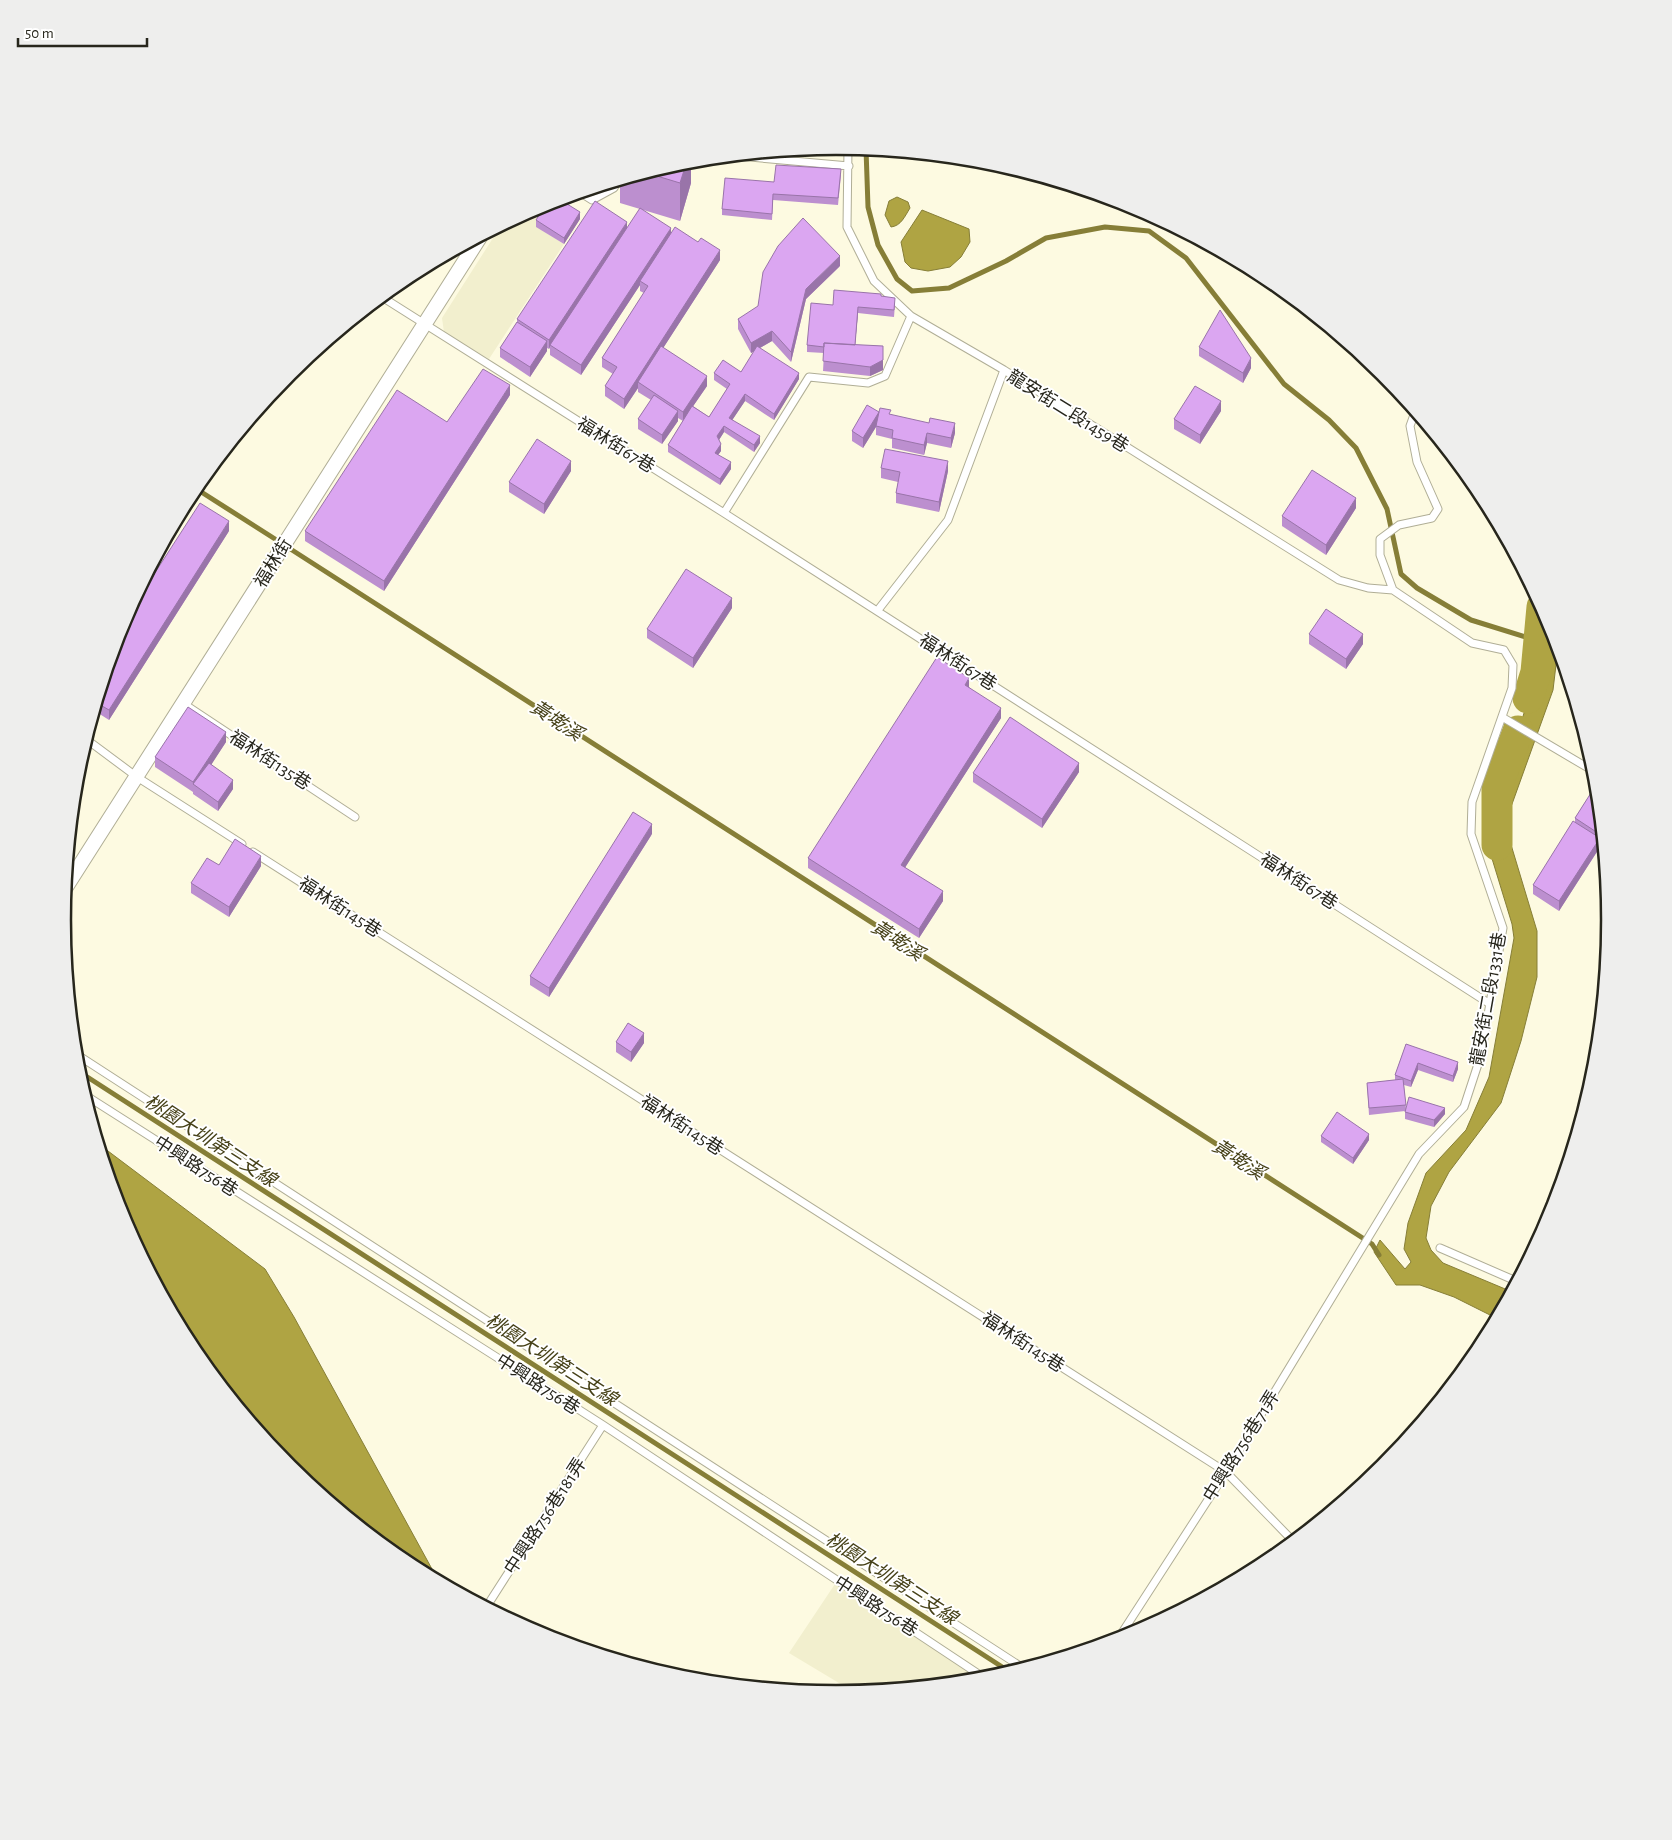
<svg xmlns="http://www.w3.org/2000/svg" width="1672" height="1840" font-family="'Alegreya Sans','Noto Sans TC',sans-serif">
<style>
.built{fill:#f2efce}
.water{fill:#afa443;stroke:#867e37}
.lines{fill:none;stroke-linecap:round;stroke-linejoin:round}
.stream{stroke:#867e37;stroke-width:5}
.river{stroke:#afa443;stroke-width:31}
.lane-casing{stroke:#b0ae96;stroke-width:9}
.street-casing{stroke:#b0ae96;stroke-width:16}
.lane{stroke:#fff;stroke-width:7}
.street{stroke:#fff;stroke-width:14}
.wall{fill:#bc8fcf}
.shaded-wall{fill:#9974a9}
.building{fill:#dba6f1;stroke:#9974a9}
.labels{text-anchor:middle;stroke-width:4;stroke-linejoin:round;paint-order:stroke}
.street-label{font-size:18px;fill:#27261c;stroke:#fff}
.water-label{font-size:19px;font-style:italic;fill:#464118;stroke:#fff}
.rim{fill:none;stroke:#27261c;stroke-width:2.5}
</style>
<rect width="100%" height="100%" fill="#fdfae1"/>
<path class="built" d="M533,209l10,7 -6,11 27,17 -75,115 -45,-27 -2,-14 58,-91z
M837,1581l147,98 -130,13 -65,-39z"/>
<path class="water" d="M897,197l11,5 2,6c-5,8 -9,18 -19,19l-6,-12 4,-14z
M922,210l47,19 1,13 -9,15 -11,10 -22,4 -17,-3 -6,-6 -4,-20z
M1544,611l7,13 7,24 -5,42 -46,128 2,20 28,93v46l-16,64 -20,62 -52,69 -18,34 -5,32 5,12 12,13 67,28 -14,27 -42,-21 -34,-12h-24l-22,-33 6,-12 25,29 6,-7 -7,-13 4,-26 18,-50 40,-43 23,-53 25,-139 -2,-14 -22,-72 -1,-21 35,-118 14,-61z
M100,1145l165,124 29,48 144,263 -32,-17 -117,-96 -96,-117 -72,-134z"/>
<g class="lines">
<path class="stream" d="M866,149l2,58 10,38 19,34 15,12 37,-3 57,-27 40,-23 59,-11 44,4 37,27 98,126 45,36 27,28 31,61 14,65 16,14 54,32 67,21
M195,488l80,51
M292,550l1080,694 7,11
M78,1071l932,601"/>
<path class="river" d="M1528,698l8,-26 6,-65
M1497,845v-59l21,-55"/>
<defs>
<path id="lane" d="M848,148l-1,79 27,54 37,35 93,54 335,210 29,8 25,2
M738,156l111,10
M581,193l11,7 22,-12 3,-6
M382,297l342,216 766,491
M724,513l85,-136 59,6 17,-7 26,-60
M878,610l70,-90 56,-150
M184,704l171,113
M1502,717l93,55
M86,739l51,38 105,67
M253,852l973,620 67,69
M76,1054l947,614
M85,1095l518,330 383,254
M1440,1248l76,33
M487,1606l116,-181
M1118,1639l108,-167 193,-318 45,-47 17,-52 22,-127 -32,-94 1,-32 40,-114 1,-23 -9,-15 -32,-7 -79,-53 -13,-35v-16l19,-14 33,-7 6,-9 -21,-47 -7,-36 5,-14"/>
<path id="street" d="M66,887l414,-650"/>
</defs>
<use href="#lane" class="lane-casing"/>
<use href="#street" class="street-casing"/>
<use href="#lane" class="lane"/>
<use href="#street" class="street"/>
</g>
<path class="wall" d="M833,147l-1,6 -34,-3z
M685,161h6v22l-11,38 -40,-12 31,25 49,26 -57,88 44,38 -14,20 16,11 18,-28 -13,-9v-7l27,-1 14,-21 -4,2 -13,-24v-10l102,-53 -34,33 -15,63 -19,-21 -12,7 39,31 -25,41 -29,-19 -13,19 28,23 -6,9 -30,-20 -5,8 2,11 -3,4 13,14 -11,16 -52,-33v-7l15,-24 -5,-3v3l-16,23 -24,-15v-10l13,-19 -13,-8v-4l-14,21 -19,-13v-10l8,-12 -11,-7v-9l42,-65 -4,-2v-6l-59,90 -31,-20v-8l-1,2 -2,-1v3l-17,26 -30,-20v-9l17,-26v-3l110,-90 13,-20 -20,-6v-22z
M841,175l-3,30 -65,-5 -1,20 -50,-5v-6l52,-27z
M540,205l40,14 -16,25 -28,-17v-7l4,-6 -7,-5z
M881,296l14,8 -1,13 -36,-4 -3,32 28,1v24l-13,6 -47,-5 1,-18 -17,-1v-7l26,-40z
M1199,347l52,21 -8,15 -44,-27z
M510,395l-126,196 -79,-50v-10l142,-109z
M1221,411l-21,33 -26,-15v-10z
M879,412l76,21 -4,15 -24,-5 -3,12 -32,-7v-9l-16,-4v-8l-13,21 -11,-7v-10z
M881,468l67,3 -9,41 -43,-9v-10l2,-11 -17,-4z
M571,471l-27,43 -35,-22v-10z
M1356,508l-30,47 -44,-29v-10z
M229,531l-120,189 -14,-9 26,-87 28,-42z
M732,608l-39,60 -46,-30v-9z
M1309,634l54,10 -17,25 -37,-25z
M969,687l32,31 -96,149 38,34 -24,37 -111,-70v-10z
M226,742l-15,22 22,25 -15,22 -25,-17v-2l-38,-25v-10z
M1079,772l-37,56 -69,-46v-9z
M1596,785l6,60 -2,-1v3l-41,64 -26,-17v-9l42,-63v-4z
M652,834l-103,163 -19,-12v-9z
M219,865l42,1 -32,51 -38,-24v-10z
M616,1042l28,1 -13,19 -15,-10z
M1406,1044l52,25 -5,13 -35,-12 -7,17 -7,-2 2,24 39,5 -11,13 -29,-8v-8l-36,4 -2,-32 28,-3v-5z
M1321,1136l48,4 -16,24 -32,-22z"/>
<path class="shaded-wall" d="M687,161h4v22l-11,38v-38z
M580,212v7l-16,25v-6z
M627,222v9l-77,114v2l-1,2v-9z
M671,228v10l-31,43v4l-59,90v-10z
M720,250v10l-80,124 -2,-2v6l-14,21v-10z
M840,256v10l-34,33 -15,63v-10l15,-63z
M858,307v6l-4,43v-7z
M772,331v10l-21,12v-10z
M547,341v10l-17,26v-10z
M1251,358v10l-8,15v-10z
M883,360v10l-13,6v-9z
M799,373v6l-25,41v-6z
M707,376v10l-24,35v-9z
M510,385v10l-126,196v-10z
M745,394v7l-16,24v-7z
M1221,401v10l-21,33v-9z
M678,411v10l-16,23v-9z
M879,412v10l-16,26v-10z
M955,423v10l-4,15v-10z
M724,426v6l-7,11v-7z
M927,433v10l-3,12v-10z
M760,436v7l-6,9v-7z
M721,444v7l-6,8v-6z
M571,461v10l-27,43v-10z
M948,461v10l-9,41v-10z
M731,462v7l-11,16v-6z
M1356,498v10l-30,47v-10z
M229,521v10l-120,189v-10z
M732,598v10l-39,60v-10z
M1363,634v10l-17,25v-10z
M969,678v9l-4,8v-10z
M1001,708v10l-100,156v-9z
M226,732v10l-29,45 -4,-3v8v-10z
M1079,763v9l-37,56v-9z
M233,780v9l-15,22v-9z
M652,824v10l-103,163v-9z
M1600,838v9l-41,64v-10z
M261,856v10l-32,51v-10z
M943,891v10l-24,37v-9z
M644,1033v10l-13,19v-10z
M1458,1062v7l-5,13v-6z
M1418,1063v7l-7,17v-6z
M1445,1108v6l-11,13v-7z
M1369,1134v6l-16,24v-6z"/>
<path class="building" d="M687,161l-7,22 -33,-10 38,-12z
M776,165l65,4 -3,29 -65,-4 -1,20 -50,-5 3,-31 49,4z
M559,199l21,13 -16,26 -28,-18 7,-11 -4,-3z
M595,201l32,21 -78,118 -32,-21z
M640,208l31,20 -90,137 -31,-20z
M803,218l37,38 -34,33 -15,63 -19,-21 -21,12 -13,-24 20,-13 5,-34 15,-26z
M675,227l23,15 3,-4 19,12 -96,149 -19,-13 12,-19 -15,-9 46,-72 -8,-5z
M834,290l47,4v2l14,2 -1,12 -36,-3 -3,38 -31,-2v4l-17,-2 4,-42 22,2z
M1220,310l31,48 -8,15 -44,-26z
M517,322l30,19 -17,26 -30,-19z
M824,343l59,3v14l-13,7 -47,-6z
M661,346l46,30 -24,36 -45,-30z
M757,346l42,27 -25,41 -29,-20 -16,24 31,18 -6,9 -30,-19 -7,10 4,8 -6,9 16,9 -11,17 -52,-34 24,-39 17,11 21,-33 -16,-11 9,-13 18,12z
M483,369l27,16 -126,196 -79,-50 92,-141 50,32z
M1195,386l26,15 -21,34 -26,-16z
M654,395l24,16 -16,24 -24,-16z
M867,405l12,7 1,-4 11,2 -2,4 40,9 1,-5 25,5 -4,15 -24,-5 -3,12 -32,-7 1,-8 -17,-4 3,-14 -16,26 -11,-7z
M537,439l34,22 -27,43 -35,-22z
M885,449l63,12 -9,41 -43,-9 4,-21 -19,-4z
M1312,470l44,28 -30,47 -44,-29z
M200,503l29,18 -120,189 -12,-7 24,-79 24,-44 4,2z
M686,569l46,29 -39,60 -46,-29z
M1326,609l37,25 -17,25 -37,-25z
M937,657l32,21 -4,7 36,23 -100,157 42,26 -24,38 -111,-71z
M188,707l38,25 -33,50 -38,-25z
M1010,717l69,46 -37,56 -69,-46z
M209,763l24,17 -15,22 -25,-18z
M1596,785l5,50 -26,-17z
M633,812l19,12 -103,164 -19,-12z
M1573,821l27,17 -41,63 -26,-16z
M235,839l26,17 -32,51 -38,-24 16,-25 12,7z
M628,1023l16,10 -13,19 -15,-10z
M1406,1044l52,18 -5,14 -35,-13 -7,18 -16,-6z
M1403,1079l3,26 -37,3 -2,-25z
M1409,1097l36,11 -11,12 -29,-8z
M1337,1112l32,22 -16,24 -32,-22z"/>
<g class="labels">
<g class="street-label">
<text transform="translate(1068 411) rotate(32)" y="6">龍安街二段1459巷</text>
<text transform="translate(616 445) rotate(32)" y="6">福林街67巷</text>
<text transform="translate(273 563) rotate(-58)" y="6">福林街</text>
<text transform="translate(958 662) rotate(33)" y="6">福林街67巷</text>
<text transform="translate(270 760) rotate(33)" y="6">福林街135巷</text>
<text transform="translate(1299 881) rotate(33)" y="6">福林街67巷</text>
<text transform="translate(340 907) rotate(33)" y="6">福林街145巷</text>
<text transform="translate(1488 999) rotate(-80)" y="6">龍安街二段1331巷</text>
<text transform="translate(682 1125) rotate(33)" y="6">福林街145巷</text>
<text transform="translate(196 1166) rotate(33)" y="6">中興路756巷</text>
<text transform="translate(1023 1342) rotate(33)" y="6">福林街145巷</text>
<text transform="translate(538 1384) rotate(33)" y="6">中興路756巷</text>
<text transform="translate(1241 1446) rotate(-58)" y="6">中興路756巷71弄</text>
<text transform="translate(545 1516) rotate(-57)" y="6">中興路756巷181弄</text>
<text transform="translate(876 1606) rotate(33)" y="6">中興路756巷</text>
</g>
<g class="water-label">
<text transform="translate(557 720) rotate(33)" y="7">黃墘溪</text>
<text transform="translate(898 940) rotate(33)" y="7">黃墘溪</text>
<text transform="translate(211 1140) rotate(33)" y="7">桃園大圳第三支線</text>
<text transform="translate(1239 1159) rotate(33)" y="7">黃墘溪</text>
<text transform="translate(552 1359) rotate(33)" y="7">桃園大圳第三支線</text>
<text transform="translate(892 1578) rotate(33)" y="7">桃園大圳第三支線</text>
</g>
</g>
<path d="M0 0H1672V1840H0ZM71 920a765 765 0 1 1 1530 0a765 765 0 1 1-1530 0Z" fill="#eeeeed" fill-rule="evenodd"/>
<path class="rim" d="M71 920a765 765 0 1 1 1530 0a765 765 0 1 1-1530 0Z"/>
<path d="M18 38v8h129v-8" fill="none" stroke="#27261c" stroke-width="2.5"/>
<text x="25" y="38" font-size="15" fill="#27261c" stroke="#ffffff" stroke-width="4" paint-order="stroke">50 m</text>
</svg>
